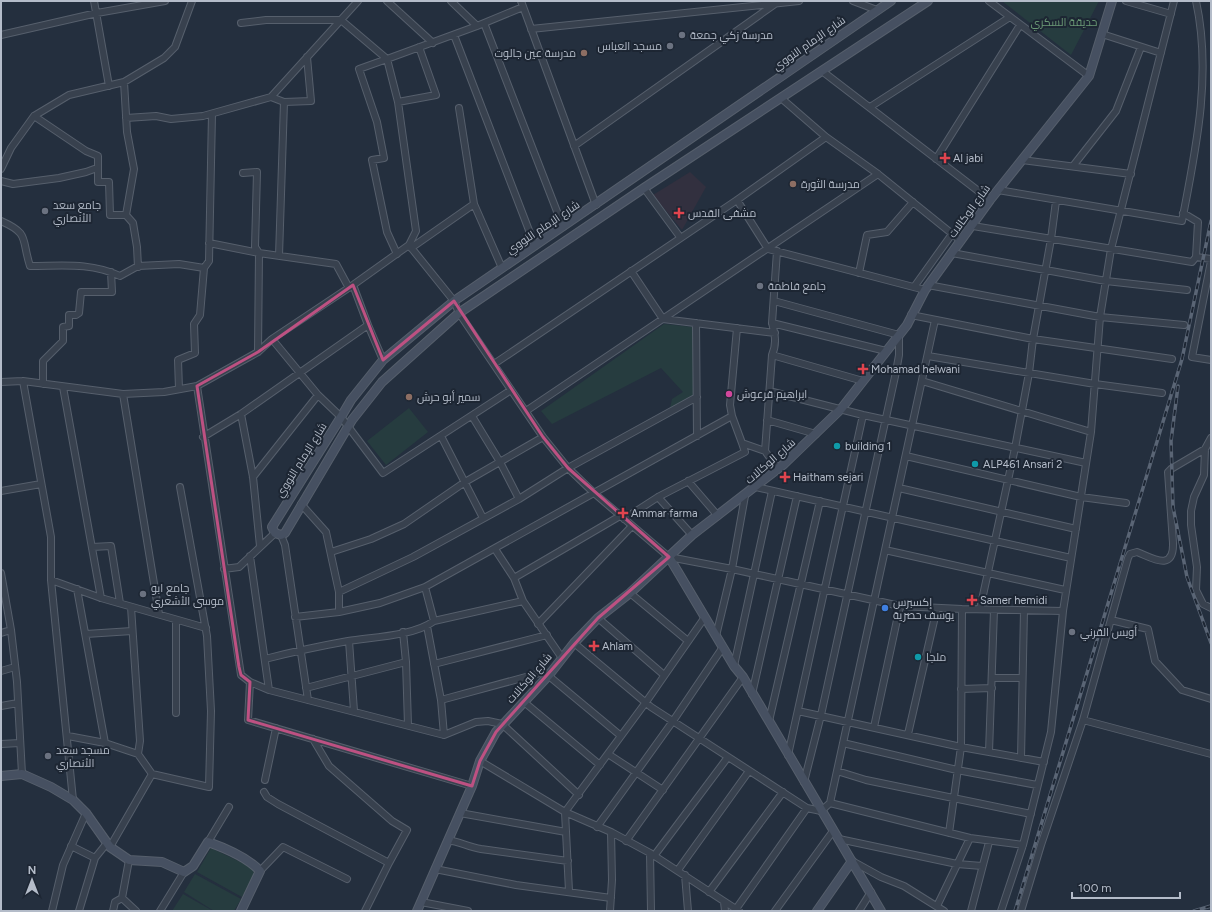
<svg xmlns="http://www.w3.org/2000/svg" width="1212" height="912" font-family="Figtree,Cairo,sans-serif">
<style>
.medical{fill:#32303f}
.green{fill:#263c3f}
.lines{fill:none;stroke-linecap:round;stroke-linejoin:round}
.street-casing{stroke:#565f6c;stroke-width:8}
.secondary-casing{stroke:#565f6c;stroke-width:10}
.street{stroke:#38414e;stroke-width:6}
.secondary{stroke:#465061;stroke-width:8}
.rail-casing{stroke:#5a6575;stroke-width:3.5}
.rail{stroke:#1d2633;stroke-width:2;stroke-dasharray:6;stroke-linecap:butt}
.marked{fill:none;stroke:#bd5182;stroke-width:3;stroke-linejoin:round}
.worship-dot{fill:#6b7280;stroke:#1d2633;stroke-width:1.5}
.education-dot{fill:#8d6e63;stroke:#1d2633;stroke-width:1.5}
.health-dot{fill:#e0444e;stroke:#1d2633;stroke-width:1.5}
.hotel-dot{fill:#d1479c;stroke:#1d2633;stroke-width:1.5}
.culture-dot{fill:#0f9aa8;stroke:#1d2633;stroke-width:1.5}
.shop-dot{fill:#3f7fe0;stroke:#1d2633;stroke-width:1.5}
.labels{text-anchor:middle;stroke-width:4;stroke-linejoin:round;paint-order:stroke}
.park-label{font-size:11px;fill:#6b9a76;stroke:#1d2633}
.poi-label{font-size:11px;fill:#b4bcc9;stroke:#1d2633;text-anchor:start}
.street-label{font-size:11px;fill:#b4bcc9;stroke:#1d2633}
</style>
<rect width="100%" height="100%" fill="#242f3e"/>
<path class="medical" d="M690,172l16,15 -24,43 -29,-35z"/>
<path class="green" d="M1002,1h97l-28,54z
M664,324l29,3 1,69 -24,12 2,-9 11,-7 -22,-24 -109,56 -11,-13z
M409,408l19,24 -42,33 -19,-24z
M211,848l42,20 1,7 -12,22 -45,-25z
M195,874l46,25 -7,12h-20l-30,-19z
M183,894l30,17h-41z"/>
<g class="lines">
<defs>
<path id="street" d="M94,1l15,85
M387,1l46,42
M451,1l26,25
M521,1l75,204
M853,1l24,9
M989,1l100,75
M1126,1l45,13
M241,23l25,-3h75l46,39 90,-33 46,-19
M484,23l79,204
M531,29l268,-28
M1102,34l59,19
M1,35l96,-22 68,-12
M454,35l81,211
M822,71l168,129
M124,82l3,50 7,37 -8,46
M271,97l13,5 27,-1 -4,-44
M781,98l45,39 52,37 83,67
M398,102l38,-7 -17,-48
M870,107l140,-90
M459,108l15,96 28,64
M34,116l52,35 12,5v26h11l1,33h16l7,8 4,24 1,20
M126,118l30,-2 15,3 32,-3 68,-19 87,-96
M574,146l201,-142
M936,159l84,-134
M1022,160l109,14
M1073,166l43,-55 25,-64
M1,169l10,-21 23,-32 35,-21 55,-13 40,-24 11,-11 17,-46
M243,173l14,-1 -2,75 4,6 -1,99
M1,181l12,3 46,-6 27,-6 11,-4
M644,188l36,49
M998,190l184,31c14,-72 30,-147 14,-220
M737,200l31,49 157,41
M1183,213l15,9 -2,35
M1,221c29,13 20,17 29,45 32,0 60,-4 90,10l18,-10 41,-2 25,4
M973,226l219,36 4,-5 15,2
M209,243l50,10 77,11 13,24
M409,245l45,56 5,12 84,124 25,31 26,25 75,64 63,12 168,37 62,3 101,2
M411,248l63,-44
M777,251l-5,72c3,11 5,21 0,32l-7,96 13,18
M952,253l154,28 81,9
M279,256l5,-154
M1211,261l-19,96 19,3
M631,271l32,48 112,14
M859,273l8,-38 20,-3 26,-30
M928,285l172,32 84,8
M914,287l38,-53
M774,301l125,34v20l-3,17 -75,343 -17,67
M911,315l122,24 139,20
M696,323l1,113
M772,323l114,28
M368,325l15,35
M737,328l-7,77 2,11 10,27 23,8
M272,339l46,56 23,22 42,56 128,-83
M772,355l91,26
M928,356l167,28 67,9
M494,364l243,-164 89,-63
M23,381l28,156v43l50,18 105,30
M922,381l169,51
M1,382l22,-1 100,13 41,-2 33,-6 61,-34 14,-13 81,-54 56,-40 7,-14 -18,-129 -11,-43 -28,10 18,53 7,36 -12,2 15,72 10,22
M43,384v-23l20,-20v-14l6,-1v-11h7l3,-2 2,-21h31l-1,-20
M197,386l44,289 9,7 19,8 175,45 32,-13 12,-1 14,3 77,71
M63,387l38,211
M179,389l-1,-29 17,-7 -1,-29 6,-9 4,-47 5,-7 3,-147
M769,391l94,24 223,48
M123,394l36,220
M526,411l352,-237
M241,414l12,63 7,69
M472,416l28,46 19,37
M767,420l49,14
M441,436l42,82
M203,437l38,-23 127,-89 -15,-40
M1211,438l-6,11 -1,26 -10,22 -3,14v14l6,42 -1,23 7,14 8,4
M906,456l175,41 45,6
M253,477l65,-82
M688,481l30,35
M756,487l315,71
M899,488l177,41
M1,491l40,-7
M658,497l34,38
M301,504l25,28 13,60v20
M624,519l34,-22 87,-45 -3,-9
M281,535l4,10 23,155
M92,547l19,-1 9,57
M495,549l19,29 9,23 39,57
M885,550l180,40
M331,552l40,-13 33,-15 61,-42 78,-45
M250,556l19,134
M224,569l15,-2 36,-34
M1,573l10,57 6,52 5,92
M514,578l106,-62
M51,580l22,220
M425,587l9,34
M77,589l28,154
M339,592l74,-35 106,-58 49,-31 129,-71
M630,593l58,48
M980,609l35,-161 14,-75 4,-34 18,-100 5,-38
M295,617l44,-5 41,-9 45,-16 307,-171
M598,618l66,57
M1111,620l37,9 7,32 27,29 29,9
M538,624l94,-98
M427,626l14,74 3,35
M403,632l3,30
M1,633l10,-3
M86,634l46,-3
M716,636l16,-67 13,-73
M349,641l5,70
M574,643l77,64 156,101 14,3 9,-8 105,-483
M265,659c27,-7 55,-13 83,-18 25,-4 66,-5 86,-20l89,-20
M434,664l113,-29
M734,666l38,-175
M1,671l14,-4
M993,678h29
M250,682l-2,38 224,66
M306,688l100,-26 2,63
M961,689l31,-1
M752,694l45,-198
M441,700l103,-28 77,64
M524,702l76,63
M1,706l17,-3
M798,711l163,36 83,15
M176,713v-93
M1083,720l128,34
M769,721l51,-220
M874,727l26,-121
M908,734l29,-126
M68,736l37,7 33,11
M313,739l16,27 63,55 15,9 -18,33
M843,743l114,27 80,15
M1,744l19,-1
M989,752l5,-142
M608,754l55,36
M788,755l75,-340
M1021,758l3,-148
M480,761l85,51 46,20 39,21 89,58
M837,771l29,9 165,34
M152,774l57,13 2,-76 -4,-75 -27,-149
M265,780l11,-52
M264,792l3,5 11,7 111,59 -24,48
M830,803l140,35 53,7
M460,813l106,19
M597,827l76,-106 50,-74
M949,833l12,-86 1,-138
M839,839l118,25 25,2
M448,840c12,2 21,7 33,9l87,12
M626,841l117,-164
M208,842l21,-35
M71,846l24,12
M110,847l42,-73 -14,-20 2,-13 -9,-134
M650,853l1,58
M654,856l74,-99
M129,860l-7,38 14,13
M852,861l29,16 23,9 40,25
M435,869l81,16 95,13
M678,870l71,-99
M260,871l23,-24 64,32
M685,875l3,36
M569,891l-4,-79 81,-110 59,-85
M709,892l74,-100
M421,902l47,9
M724,902l1,9
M937,906l33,-68
M736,909l71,-101
M52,911l11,-46 23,-52
M79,911l16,-53 12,-15
M113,911l2,-9 7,-4
M160,911l24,-39
M610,911l2,-31 -1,-48
M775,911l58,-80
M859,911l12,-19
M971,911l18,-69
M1001,911l22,-66 28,-113 12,-121 28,-179 9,-115 11,-68 63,-248
M1021,911l20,-66 42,-125 45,-162 2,-4 7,-2c14,5 37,21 36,-9l-5,-71 3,-3 34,-20"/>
<path id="secondary" d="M891,1l-437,300 -71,59 -32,40 -10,17 -69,110 3,6 6,2 4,-2 67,-113 30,-38 77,-69 185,-125 284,-187
M669,557l65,109 9,11 138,234
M1,776l21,-2 29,13 22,13 13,13 24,34 19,13 33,2 22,10 9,-6 15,-24c17,6 39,15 52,29l-19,40
M417,911l55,-125 8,-25 16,-29 53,-57 25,-32 24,-25 32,-25 62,-58 92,-71 57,-55 66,-84 18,-35 65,-90 99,-124 23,-75
M817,911l35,-50"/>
</defs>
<use href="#street" class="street-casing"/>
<use href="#secondary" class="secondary-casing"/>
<use href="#street" class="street"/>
<use href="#secondary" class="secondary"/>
<defs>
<path id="rail" d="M1178,386l-7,55 2,66 14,70 24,66
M1015,911l167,-552 29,-138
M1194,911l17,-5"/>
</defs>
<use href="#rail" class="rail-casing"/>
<use href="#rail" class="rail"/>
</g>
<path class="marked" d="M353,285l30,75 71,-59 89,136 25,31 101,89 -71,61 -102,114 -16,29 -8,25 -224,-66 2,-38 -9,-7 -2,-8 -42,-281 61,-34z"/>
<g class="worship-dot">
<circle cx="682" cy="35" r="4"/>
<circle cx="670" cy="46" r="4"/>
<circle cx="45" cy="211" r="4"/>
<circle cx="760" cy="286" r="4"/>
<circle cx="143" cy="594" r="4"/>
<circle cx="1072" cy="632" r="4"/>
<circle cx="48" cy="756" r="4"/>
</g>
<g class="education-dot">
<circle cx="584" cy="53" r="4"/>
<circle cx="793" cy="184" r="4"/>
<circle cx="409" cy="397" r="4"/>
</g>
<g class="health-dot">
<path d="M943 152h4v4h4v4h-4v4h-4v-4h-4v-4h4z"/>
<path d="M677 207h4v4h4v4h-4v4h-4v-4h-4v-4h4z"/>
<path d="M861 363h4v4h4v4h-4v4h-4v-4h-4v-4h4z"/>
<path d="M783 471h4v4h4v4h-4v4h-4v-4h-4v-4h4z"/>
<path d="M621 507h4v4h4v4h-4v4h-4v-4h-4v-4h4z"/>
<path d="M970 594h4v4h4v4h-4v4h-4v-4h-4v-4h4z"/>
<path d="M592 640h4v4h4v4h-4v4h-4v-4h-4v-4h4z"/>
</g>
<circle class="hotel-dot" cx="729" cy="394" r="4"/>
<g class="culture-dot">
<circle cx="837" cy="446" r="4"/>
<circle cx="975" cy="464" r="4"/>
<circle cx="918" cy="657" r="4"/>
</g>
<circle class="shop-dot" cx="885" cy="608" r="4"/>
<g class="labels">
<g class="park-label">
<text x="1064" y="26">حديقة السكري</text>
</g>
<g class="poi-label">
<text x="690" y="39">مدرسة زكي جمعة</text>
<text x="662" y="50" text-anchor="end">مسجد العباس</text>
<text x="576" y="57" text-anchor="end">مدرسة عين جالوت</text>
<text x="953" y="162">Al jabi</text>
<text x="801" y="188">مدرسة الثورة</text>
<text x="53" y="209">جامع سعد<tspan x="53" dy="13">الأنصاري</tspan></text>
<text x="688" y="217">مشفى القدس</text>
<text x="768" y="290">جامع فاطمة</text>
<text x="871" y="373">Mohamad helwani</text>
<text x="737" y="398">ابراهيم قرعوش</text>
<text x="417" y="401">سمير أبو حرش</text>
<text x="845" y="450">building 1</text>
<text x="983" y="468">ALP461 Ansari 2</text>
<text x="793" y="481">Haitham sejari</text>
<text x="631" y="517">Ammar farma</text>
<text x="151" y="592">جامع ابو<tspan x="151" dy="13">موسى الأشعري</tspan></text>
<text x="980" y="604">Samer hemidi</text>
<text x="893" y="606">إكسبرس<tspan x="893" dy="13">يوسف حصرية</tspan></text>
<text x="1080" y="636">أويس القرني</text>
<text x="602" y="650">Ahlam</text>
<text x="926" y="661">ملجا</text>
<text x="56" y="754">مسجد سعد<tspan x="56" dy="13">الأنصاري</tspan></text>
</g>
<g class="street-label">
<text transform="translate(809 43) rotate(-35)" y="4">شارع الإمام النووي</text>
<text transform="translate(969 211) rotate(-54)" y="4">شارع الوكالات</text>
<text transform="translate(543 227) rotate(-34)" y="4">شارع الإمام النووي</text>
<text transform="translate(301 460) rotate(-58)" y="4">شارع الإمام النووي</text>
<text transform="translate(770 461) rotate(-41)" y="4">شارع الوكالات</text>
<text transform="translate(529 678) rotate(-49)" y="4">شارع الوكالات</text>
</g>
</g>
<rect width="1212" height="912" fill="none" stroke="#b4bcc9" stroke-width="4"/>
<g transform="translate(32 880)" stroke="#1d2633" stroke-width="3" paint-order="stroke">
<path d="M0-3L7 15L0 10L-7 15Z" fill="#b4bcc9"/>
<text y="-6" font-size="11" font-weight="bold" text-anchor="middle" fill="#b4bcc9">N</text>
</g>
<path d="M1072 892v6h108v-6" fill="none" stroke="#b4bcc9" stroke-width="2"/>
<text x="1078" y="892" font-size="12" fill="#b4bcc9" stroke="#1d2633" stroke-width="3" paint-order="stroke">100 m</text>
</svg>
